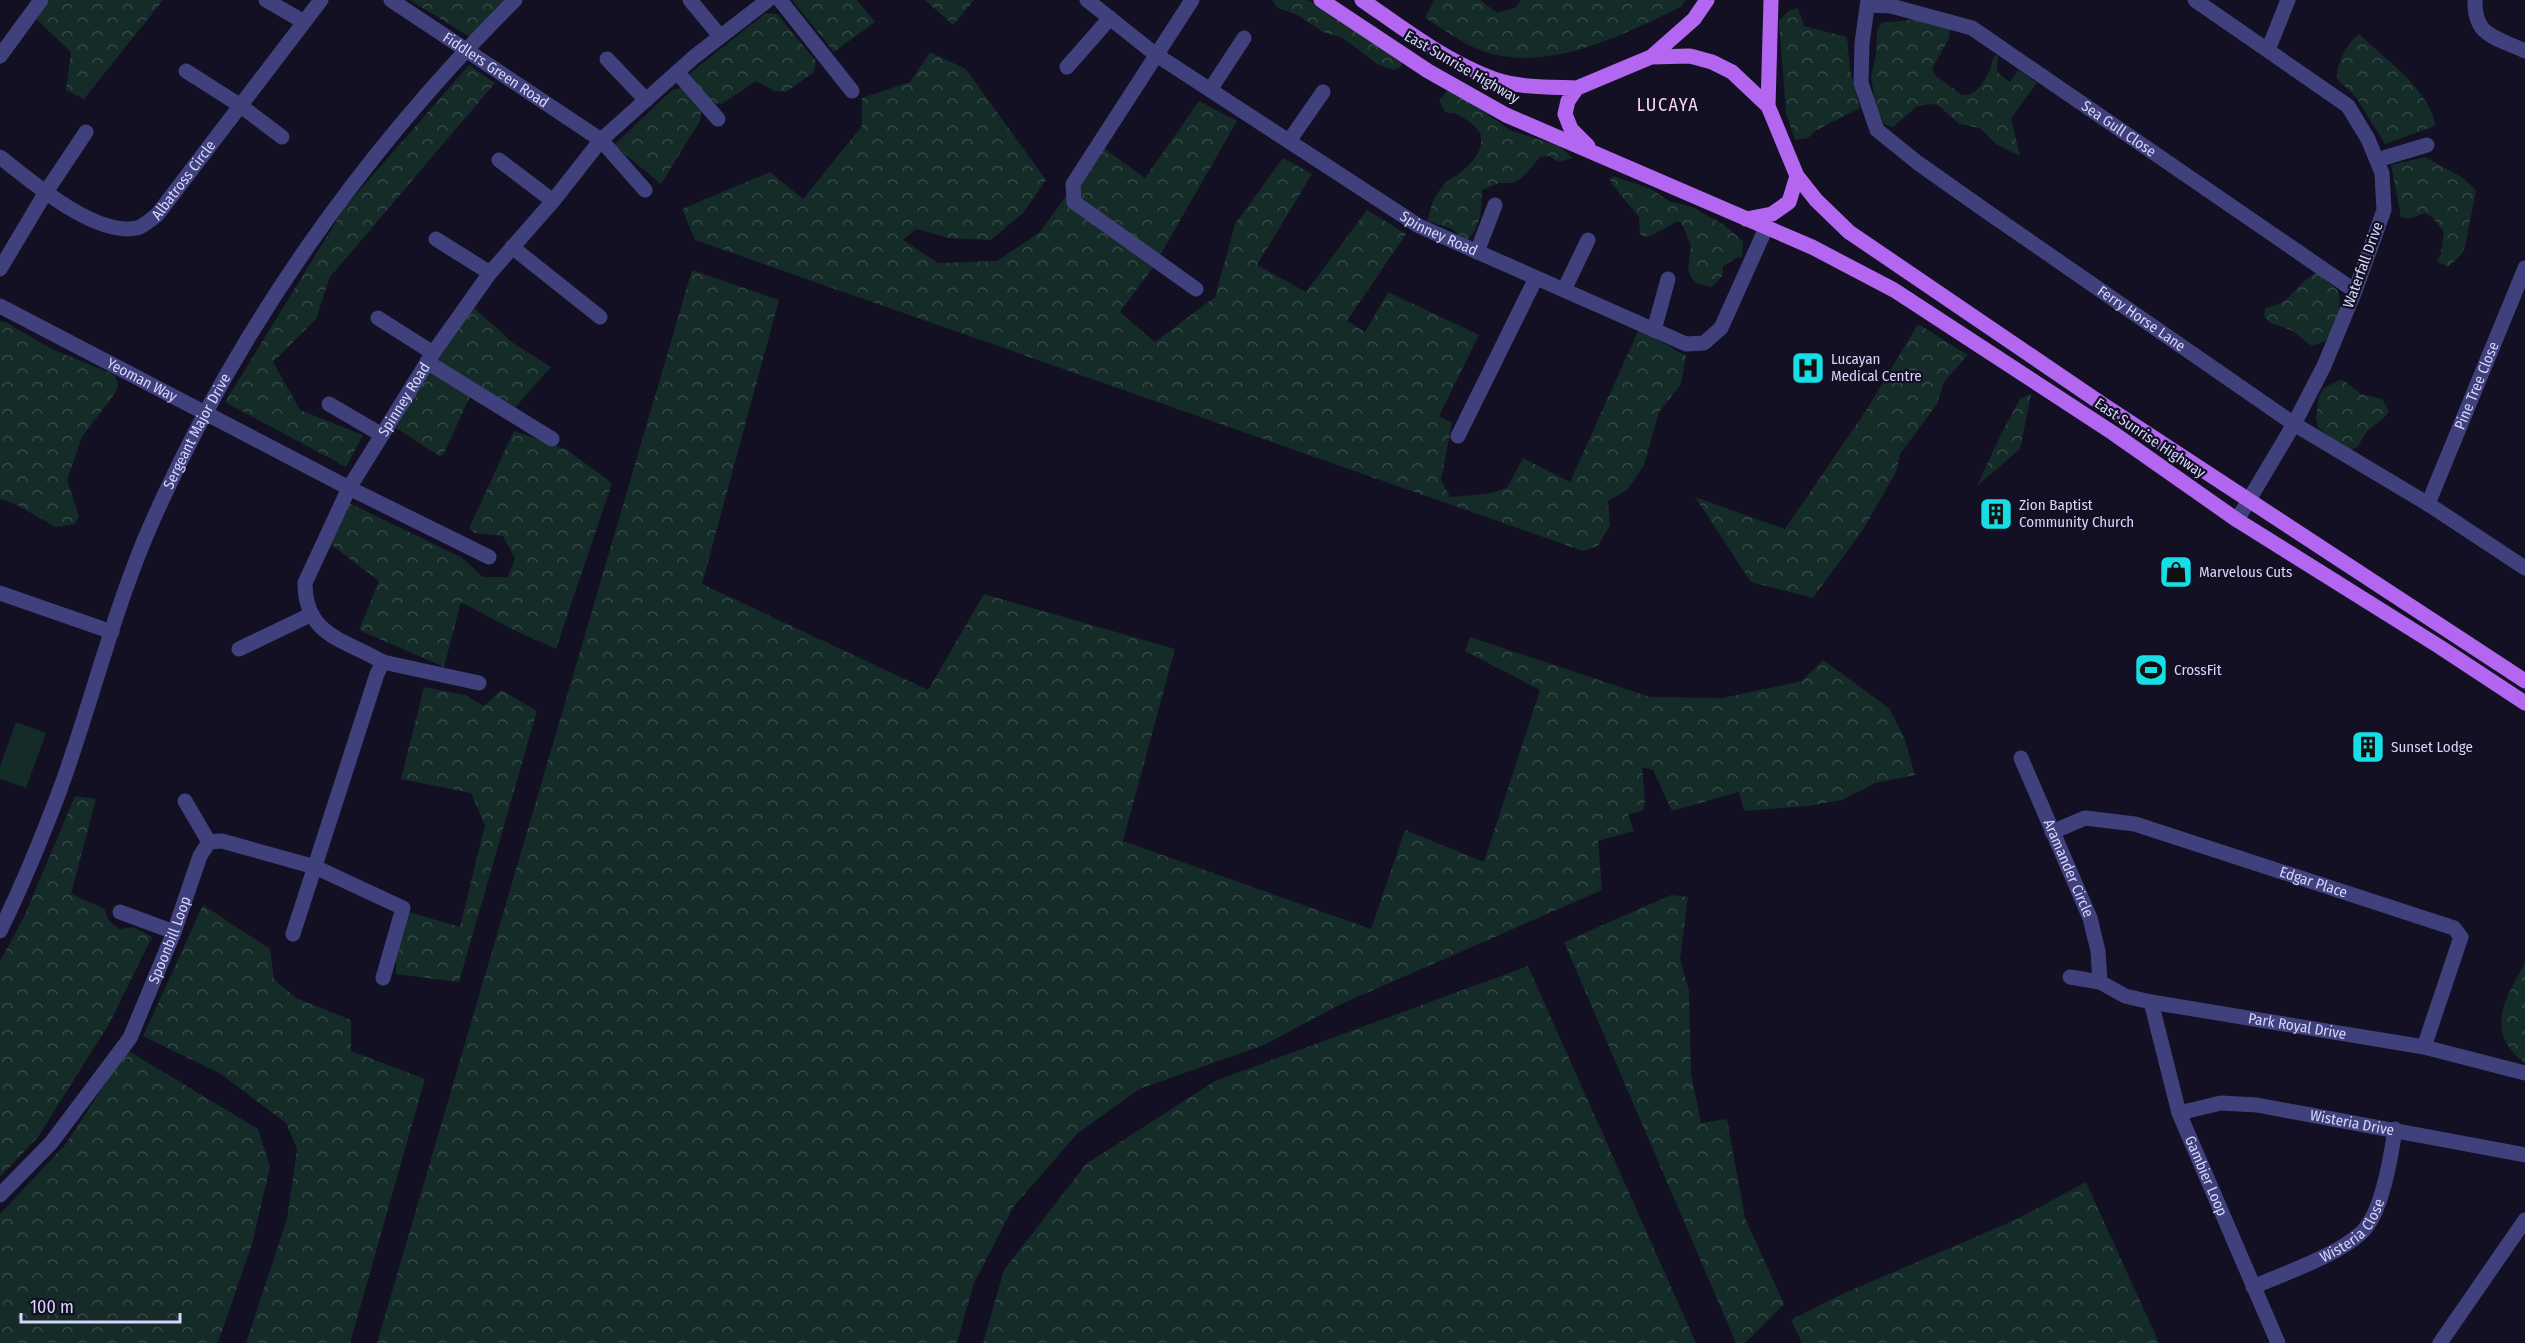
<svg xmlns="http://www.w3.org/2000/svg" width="2525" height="1343" font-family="'Fira Sans Condensed',sans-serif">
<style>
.grass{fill:#142b28}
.forest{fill:url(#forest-crowns)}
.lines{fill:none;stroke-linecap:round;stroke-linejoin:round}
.minor{stroke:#40417c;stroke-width:15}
.major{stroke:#b367f0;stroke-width:15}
.labels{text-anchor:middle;stroke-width:4.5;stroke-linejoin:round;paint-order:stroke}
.street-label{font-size:15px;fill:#d6d5fb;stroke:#121022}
.poi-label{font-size:15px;fill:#d6d5fb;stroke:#121022;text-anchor:start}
.quarter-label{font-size:18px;letter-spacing:1.5px;fill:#fbd6f0;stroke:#121022}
</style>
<defs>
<pattern id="forest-crowns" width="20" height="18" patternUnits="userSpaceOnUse" patternTransform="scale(1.5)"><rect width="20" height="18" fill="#142b28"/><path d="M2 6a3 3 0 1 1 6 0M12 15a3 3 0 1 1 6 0" fill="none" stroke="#354948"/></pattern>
</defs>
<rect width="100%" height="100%" fill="#121022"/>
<path class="grass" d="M16,722l30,11 -20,55 -26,-9v-13z"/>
<path class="forest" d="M50,0h113l-79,99 -18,-9 5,-38 -35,-33z
M410,0h102l-42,37z
M792,0h65l18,22 -41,30z
M925,0h49l-21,25z
M1272,0h35l5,2 90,61 -1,4 -8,3 -16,-6 -34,-26 -20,-6 -25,-17 -20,-7z
M1434,0h46l17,13 18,-5 6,-8h165l-5,7c-59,28 -135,68 -201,43 -19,-7 -37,-22 -55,-32z
M1798,8l6,18 43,11 3,33 10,38 -45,23 -7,7 -13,2 -9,-27 -7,-92 9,-10z
M766,13l11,1 39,47 -2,11 -28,20 -12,-1 -18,-10 -34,23 -11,-1 -22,-24 1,-6z
M1917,19l33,9 -1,10 -17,31 4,7 26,19c18,2 29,-25 32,-39l4,-1 -1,17 13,10 8,-12 19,13 -26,35 9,38 -23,-11 -17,-17 -21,-4 -21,-19 -9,-1 -13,3 -23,20 -9,-3 -8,-17 -5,-30 5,-23 1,-24 4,-7z
M2359,34c25,24 73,58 76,92l-50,18 -29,-47 -19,-18c-1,-15 10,-36 22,-45z
M930,52l36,17 80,111 -22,32 -33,28 -42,-2 -33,-9 -13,11 35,23 59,-2 43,-29 62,-85 43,31 54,-77 38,20 -83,145 -34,46 35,30 60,-45 20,-73 48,-66 29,16 -55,91 49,27 61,-82 39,24 -59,87 18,11 23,-40 91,43 -40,81 13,7 -11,57 9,17 37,-3 20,-6 16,-30 47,24 69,-153 47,27 -5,28 -22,28 -15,53 -16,24 -20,12 2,24 -12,21 -15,5 -888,-311 -13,-31 88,-37 33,27 59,-73v-28l48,-16z
M469,65l26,18 -165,194 -14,42 -43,43 27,48 63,25 -17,32 -121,-65 120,-195z
M683,88l19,20 -2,13 -39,63 -47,-39 58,-55z
M1448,90l8,2 54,38 49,16 14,12 -15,4 -9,-6 -9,1 -18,21 -11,5h-12l-17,7c-1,21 0,36 -16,51l-14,-12 -25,-8c3,-8 5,-21 10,-27 3,-4 5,-8 8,-11 3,-4 9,-5 12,-8 16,-11 35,-33 17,-49 -10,-9 -16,-13 -29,-14l-6,-12z
M2425,157l38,21 13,12 -11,57 -4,8 -13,12 -12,-6 5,-7 3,-22 -11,-14 -8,-5 -17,6 -7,-2 -10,-52z
M1613,176l38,13 18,12 23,6 32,18 19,16 -1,17 -4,-1 -15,9v9l-11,12 -17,-4 -7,-13 3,-25 -10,-23h-5l-23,13 -9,2 -4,-3 -1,-17 -27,-33 -2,-5z
M692,270l87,30 -77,284 226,106 56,-96 191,55 -52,192 248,88 34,-99 79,32 56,-172 -75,-39 5,-14 180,60 73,1 79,-17 21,-21 66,48 15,29 11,38 -40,8 -33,17 -34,6 -64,5 -5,-19 -67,19 -19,-41 -11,-3 3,34 -2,10 -15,3 6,17 -36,10 4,49 -263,115 -75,40 -125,44 -62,45 -63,72 -40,77 -17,60h-580z
M2315,274h4l19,17c5,14 -1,40 -13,50 -3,2 -9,3 -13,5l-21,-16 -20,-7 -7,-6 1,-9c27,-3 27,-22 50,-34z
M473,307l40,36 38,24 -39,44 -37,-25 -32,69 -4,1 -43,-28 47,-84z
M0,322h5l49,28 61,25 3,9 -2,8 -34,45 -15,43 12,36 -4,8 -19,3 -41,-23 -15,-5z
M1918,324l50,31 -24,27 -7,22 -37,50 -4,18 -32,56 -51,70 -62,-16 -56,-85 90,32 82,-120z
M2339,380h4l18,14 21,5 7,12 -5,7 -17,13 -9,15 -7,4 -13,-4 -20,-19 -2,-9 3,-22 5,-8z
M2031,394l-11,55 -43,37 24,-52 19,-35z
M514,431l52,18 46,34 -56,166 -44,-20 -51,-27 -17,65 -85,-37 20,-49 -51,-39 21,-39 112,54 22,20h25l7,-18 -12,-23 -28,-3 -6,-5z
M424,687l41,8 19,11 17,-16 36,21 -78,271 -63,-8v-15l13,-47 51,15 25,-102 -14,-32 -70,-14z
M75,796l21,3 -25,95 34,15c1,11 7,15 15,20l13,-2 19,10 -43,87 -71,113 -38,40v-216l24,-44z
M1671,895l17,2 -8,62 9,32 2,82 10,50 26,-4 18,99 39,86 -39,39h-9l-172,-401z
M203,905l67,44 4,30 22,19 55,22v31l74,28 -75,264h-104l41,-124 10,-70 -11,-26 -65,-49 -78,-38z
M2525,963v100c-41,-31 -21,-63 0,-100z
M1528,966l168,377h-713l21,-73 82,-106 129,-83z
M127,1050l131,79 12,38 -18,77 -34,99h-218v-129l65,-69z
M2086,1182l73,161h-357l-11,-23 49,-25 175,-75z"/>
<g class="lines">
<g class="minor">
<path d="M266,0l38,22"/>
<path id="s1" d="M391,0l210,140 44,50"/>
<path d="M690,0l30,36"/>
<path d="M780,0l72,91"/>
<path id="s2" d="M1087,0l68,54 264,172 267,118 18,-1 17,-15 45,-100"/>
<path d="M1192,0l-119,184 1,18 122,87"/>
<path id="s3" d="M1868,0l-6,43 -1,40 16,47 41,33 68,48 308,213 134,80 97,64"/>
<path d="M2195,0l153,106 20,33 14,34 2,37 -29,81 -31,75 -30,58 -57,96"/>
<path d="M2475,0c-1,37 21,37 50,51"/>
<path id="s4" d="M1868,5l23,1 81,22 383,263"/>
<path d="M2268,50l20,-50"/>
<path d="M0,56l41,-56"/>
<path d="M607,59l39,41"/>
<path d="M1067,67l43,-49"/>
<path d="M186,71l55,35 41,31"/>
<path d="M677,72l41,47"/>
<path d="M1210,90l34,-52"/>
<path d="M1289,141l34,-49"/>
<path id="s5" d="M0,157c31,24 95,80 137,71 7,-2 14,-9 20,-13l164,-215"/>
<path d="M499,160l54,41"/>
<path d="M2377,160l50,-15"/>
<path d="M436,239l54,34"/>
<path d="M512,247l88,70"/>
<path d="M1477,252l18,-47"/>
<path d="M0,269l46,-77 40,-60"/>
<path d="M1564,290l24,-50"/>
<path id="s6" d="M0,306l349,182 140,69"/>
<path d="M378,318l55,35"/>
<path d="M1654,330l14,-51"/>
<path d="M427,362l125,77"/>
<path d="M329,404l53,31"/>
<path d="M1458,436l78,-158"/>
<path id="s7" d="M2428,504l97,-236"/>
<path d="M0,593l112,39"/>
<path d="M239,649l71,-34"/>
<path d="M383,662l96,21"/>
<path id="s8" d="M2021,758l69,160 8,33 2,31"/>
<path d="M185,801l24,41"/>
<path id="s9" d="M2052,832l33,-14 50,6 319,104 7,9 -37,110"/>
<path d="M120,912l54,20"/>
<path id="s10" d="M0,931c23,-47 43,-96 61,-144 30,-83 51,-170 85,-251 86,-200 215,-383 369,-536"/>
<path id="s11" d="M293,934l84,-260 6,-12c-39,-23 -78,-26 -78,-79l44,-95 84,-135 57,-80 63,-72 48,-61 93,-83 74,-57"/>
<path id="s12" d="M2070,977l30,5 25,14 26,6 273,45 101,26"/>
<path id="s13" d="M2151,1002l28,111 99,230"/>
<path id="s14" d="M2179,1113l42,-10 36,2 268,50"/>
<path id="s15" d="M0,1195l51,-52 79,-105 44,-106 26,-76 9,-14 13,-1 93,26 88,41 -20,70"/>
<path id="s16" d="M2253,1287c32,-14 83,-31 108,-54 21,-19 30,-76 34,-104"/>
<path d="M2440,1343l85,-123"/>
</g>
<path class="major" d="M1321,0l107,71 78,44 306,132 82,43 219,143 124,87 203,127 85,56
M1362,0c42,29 83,61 132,79 26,9 56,8 83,9
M1651,57l43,-38 13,-19
M1768,106l3,-106
M1588,146l-17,-17 -6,-15 3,-13 9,-13 74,-31 39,-1 22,6 20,10 36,34 29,70 19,24 33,32 253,172 423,277
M1746,219l26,-5 17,-12 8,-26"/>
</g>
<defs>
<symbol id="hospital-square" viewBox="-11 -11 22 22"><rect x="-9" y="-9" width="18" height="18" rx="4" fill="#17dee5" stroke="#121022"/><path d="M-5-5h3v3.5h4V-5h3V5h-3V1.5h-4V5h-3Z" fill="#111"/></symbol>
<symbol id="building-square" viewBox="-11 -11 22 22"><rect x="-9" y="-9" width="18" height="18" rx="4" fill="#17dee5" stroke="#121022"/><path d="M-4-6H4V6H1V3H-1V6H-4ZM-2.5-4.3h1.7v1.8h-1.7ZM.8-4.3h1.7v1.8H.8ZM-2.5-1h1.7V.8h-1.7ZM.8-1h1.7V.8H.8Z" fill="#111"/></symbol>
<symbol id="shop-square" viewBox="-11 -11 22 22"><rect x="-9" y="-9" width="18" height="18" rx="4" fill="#17dee5" stroke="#121022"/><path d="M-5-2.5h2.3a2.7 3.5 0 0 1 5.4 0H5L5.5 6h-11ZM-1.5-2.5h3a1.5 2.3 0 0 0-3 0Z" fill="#111"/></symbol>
<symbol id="stadium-square" viewBox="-11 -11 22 22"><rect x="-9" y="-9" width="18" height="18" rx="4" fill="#17dee5" stroke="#121022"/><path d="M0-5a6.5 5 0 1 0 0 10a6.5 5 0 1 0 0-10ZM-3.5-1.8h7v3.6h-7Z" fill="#111"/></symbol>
</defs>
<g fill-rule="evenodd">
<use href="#hospital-square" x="1789" y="349" width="38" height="38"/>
<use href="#building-square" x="1977" y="495" width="38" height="38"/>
<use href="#shop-square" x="2157" y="553" width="38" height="38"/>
<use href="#stadium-square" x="2132" y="651" width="38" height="38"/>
<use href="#building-square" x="2349" y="728" width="38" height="38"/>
</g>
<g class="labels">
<g class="street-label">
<text transform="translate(1462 67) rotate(30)" y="5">East Sunrise Highway</text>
<text dy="5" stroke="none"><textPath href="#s1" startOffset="126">Fiddlers Green Road</textPath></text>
<text dy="5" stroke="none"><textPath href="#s4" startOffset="285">Sea Gull Close</textPath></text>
<text dy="5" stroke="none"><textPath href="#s5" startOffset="226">Albatross Circle</textPath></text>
<text dy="5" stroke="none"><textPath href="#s2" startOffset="423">Spinney Road</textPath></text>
<text transform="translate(2363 265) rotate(-70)" y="5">Waterfall Drive</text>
<text dy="5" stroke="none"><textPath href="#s3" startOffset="458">Ferry Horse Lane</textPath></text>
<text dy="5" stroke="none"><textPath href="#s6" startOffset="160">Yeoman Way</textPath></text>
<text dy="5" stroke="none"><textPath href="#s7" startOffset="128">Pine Tree Close</textPath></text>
<text dy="5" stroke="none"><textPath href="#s11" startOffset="615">Spinney Road</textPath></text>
<text dy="5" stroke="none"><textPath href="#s10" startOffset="538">Sergeant Major Drive</textPath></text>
<text transform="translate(2150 438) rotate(34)" y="5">East Sunrise Highway</text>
<text dy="5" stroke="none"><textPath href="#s8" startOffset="120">Aramander Circle</textPath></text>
<text dy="5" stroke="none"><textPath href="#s9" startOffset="274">Edgar Place</textPath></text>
<text dy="5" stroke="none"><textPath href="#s15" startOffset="310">Spoonbill Loop</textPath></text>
<text dy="5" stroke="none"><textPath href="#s12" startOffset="234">Park Royal Drive</textPath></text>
<text dy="5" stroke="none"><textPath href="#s14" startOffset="176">Wisteria Drive</textPath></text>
<text dy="5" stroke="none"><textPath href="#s13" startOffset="183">Gambier Loop</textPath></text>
<text dy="5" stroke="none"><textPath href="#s16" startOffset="117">Wisteria Close</textPath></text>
</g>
<g class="poi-label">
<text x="1831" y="364">Lucayan<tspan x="1831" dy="17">Medical Centre</tspan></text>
<text x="2019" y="510">Zion Baptist<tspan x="2019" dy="17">Community Church</tspan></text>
<text x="2199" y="577">Marvelous Cuts</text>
<text x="2174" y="675">CrossFit</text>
<text x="2391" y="752">Sunset Lodge</text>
</g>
<g class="quarter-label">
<text x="1668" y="111">LUCAYA</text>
</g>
</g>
<path d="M21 1313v9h159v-9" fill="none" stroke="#d6d5fb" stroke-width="3"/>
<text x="30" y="1313" font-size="18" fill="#d6d5fb" stroke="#121022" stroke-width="4.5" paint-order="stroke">100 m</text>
</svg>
